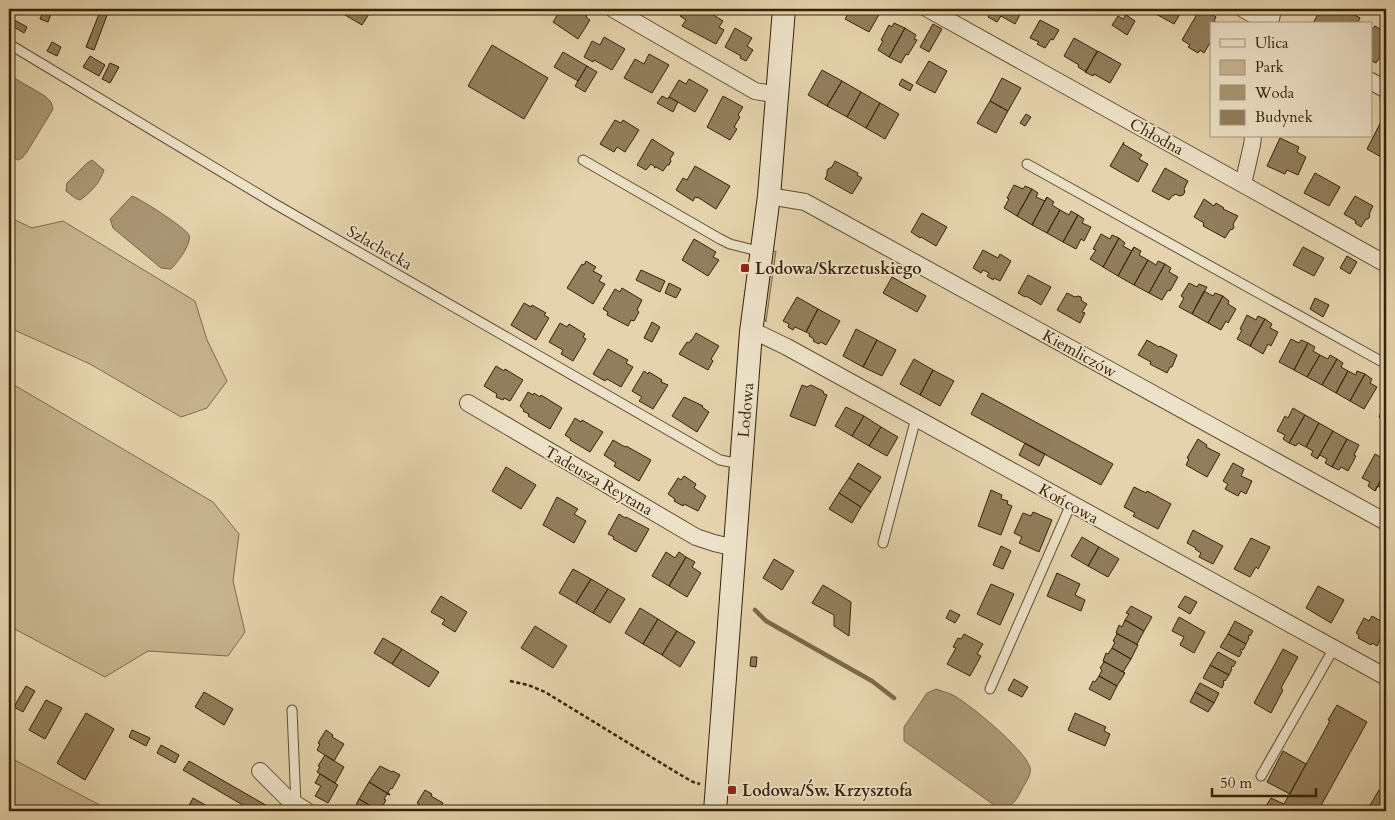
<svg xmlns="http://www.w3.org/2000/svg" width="1395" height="820" font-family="Cardo,serif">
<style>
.green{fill:#c7b590;stroke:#7f6b4c}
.water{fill:#a99674;stroke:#7b6748}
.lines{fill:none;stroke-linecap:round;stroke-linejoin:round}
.stream{stroke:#7b6748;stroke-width:4.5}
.building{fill:#917e5d;stroke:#372107}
.lane-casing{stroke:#624e30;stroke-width:11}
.street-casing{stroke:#624e30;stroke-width:18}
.secondary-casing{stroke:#372107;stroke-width:24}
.path{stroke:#372107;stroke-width:2.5;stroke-dasharray:4 2.5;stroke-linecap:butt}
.lane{stroke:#ede2c9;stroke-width:9}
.street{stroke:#ede2c9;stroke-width:16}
.secondary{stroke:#ede2c9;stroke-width:22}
.poi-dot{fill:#8f2418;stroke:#ede2c9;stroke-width:2}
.labels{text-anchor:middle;stroke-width:4;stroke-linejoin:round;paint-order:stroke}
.street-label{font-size:16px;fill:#372107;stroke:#ede2c9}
.poi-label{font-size:16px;font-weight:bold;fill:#372107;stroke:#ede2c9;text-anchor:start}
</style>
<rect width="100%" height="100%" fill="#e4d3ac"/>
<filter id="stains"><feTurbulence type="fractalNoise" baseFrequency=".004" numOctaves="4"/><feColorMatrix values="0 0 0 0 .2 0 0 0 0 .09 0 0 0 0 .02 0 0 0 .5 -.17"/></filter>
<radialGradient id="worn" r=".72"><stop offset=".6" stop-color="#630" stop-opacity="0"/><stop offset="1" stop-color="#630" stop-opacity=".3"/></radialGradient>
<path class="green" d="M9,217l23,11 31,-7 132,80 12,39 20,41 -20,27 -26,9 -91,-53 -78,-35 -3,2z
M776,251l-10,71 -2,-5 6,-64z
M9,382l204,120 26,32 -6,47 12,51 -17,24 -80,-5 -43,26 -96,-51z
M9,757l102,54h-102z"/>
<path class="water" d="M9,75l36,21 6,6 2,7 -26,43 -5,6 -4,2 -9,-5z
M92,160l12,10c-4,13 -13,22 -24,30l-5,-2 -9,-7 1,-8 20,-20z
M132,196c9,3 55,33 57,39 3,9 -12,28 -18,34l-10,-1 -48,-40 -3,-9z
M936,689c5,2 10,3 15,5 18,9 73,55 79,73 2,8 -5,16 -8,22 -5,10 -9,18 -21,21l-97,-69v-14l23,-34z"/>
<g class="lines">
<path class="stream" d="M755,610l11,11 106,60 22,17"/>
</g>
<path class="building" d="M44,9h9l-5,13 -8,-3z
M101,9l8,1 -15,40 -8,-3z
M340,9h32l-10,16 -22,-13 1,-3z
M524,9h14l-4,6z
M561,9h11l4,2 2,-2 9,5 -1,3 4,3 -12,19 -25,-17z
M685,9h19l19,12 -4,6 5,3 -8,14 -34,-18 4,-6 -6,-4z
M851,9h27l3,2 -12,21 -24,-13z
M993,9h30l-8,15 -14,-8 -4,6 -9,-5z
M1158,9h25l-9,15 -18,-10z
M1200,9h3l13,8 -2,4 5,3h-8v17l-7,12 -4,-3 -2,3 -10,-6 2,-2 -8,-5z
M1320,9h24l16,9 -3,6h-43l-1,-1 8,-14z
M1126,15l9,6 -8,14 -15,-10 6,-9 5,3z
M9,17l18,10 -3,6 -15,-9z
M1040,20l19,10 -6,10 -2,-1 -6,9 -8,-4 2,-2 -9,-4z
M894,23l11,5 -16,29 -11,-7 5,-9 -2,-1 8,-15 3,2z
M933,24l9,5 -13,23 -9,-5z
M1375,26l11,7v18l-2,4 -2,-1 -6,9 -4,-2 -1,2v-32z
M735,28l17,10 -5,8 6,4 -7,11 -6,-3 1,-2 -16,-9z
M905,28l11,7 -2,4 3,1 -9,15 -2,-1 -5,9 -12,-6z
M604,37l21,12 -13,21 -18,-10 -1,2 -9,-5 8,-16 8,4z
M1074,38l23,13 -11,21 -8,-5 1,-2 -15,-9z
M52,42l9,5 -4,9 -10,-5z
M492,45l56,33 -24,41 -56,-33z
M1098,51l23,13 -11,19 -16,-9 -1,2 -8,-4z
M563,52l24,14 -9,15 -24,-14z
M649,54l20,11 -17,28 -28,-15 11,-19 9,5z
M90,56l15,9 -6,11 -16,-9z
M929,61l18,10 -12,22 -19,-10z
M110,63l9,4 -9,16 -8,-4z
M587,66l10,6 -12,20 -10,-6z
M822,70l20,11 -15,25 -19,-11z
M1002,78l19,10 -13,23 -18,-10z
M689,79l19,11 -13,22 -26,-15 10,-17 7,4z
M902,79l11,6 -3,6 -11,-6z
M842,81l19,11 -14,25 -20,-11z
M861,92l19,11 -14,25 -19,-11z
M662,96l6,3 1,-2 9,5 -5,10 -16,-9z
M723,96l20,11 -5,8 2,2 -6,10 3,2 -7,11 -23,-13z
M990,101l18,10 -12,22 -19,-10z
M880,103l19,11 -14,25 -19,-11z
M1386,112v40l-3,6 -16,-9z
M1026,114l5,3 -6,9 -5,-3z
M615,120l6,3 2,-3 16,10 -14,22 -8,-5 -3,5 -14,-8z
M1280,138l19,9 -2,5 9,5 -8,18 -11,-5 -2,4 -18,-8z
M652,139l22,14 -4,6 1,2 -2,4h-2l-4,6 -7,-4 -2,1 1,-1 -4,-3 -5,6 -9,-5z
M1124,142l-1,2 19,11 -3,4 9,5 -10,18 -28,-16z
M835,161l23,12 -1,2 5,3 -10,16 -27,-15 2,-4v-4l1,-2 4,-2z
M695,166l35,20 -14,23 -17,-11 -4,-1 -2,4 -17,-11 7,-12 4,2z
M1165,168l23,13 -4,8 1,3 -2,3 -4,1 -3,-2 -4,2 -3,4 -17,-9z
M1315,173l25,14 -11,19 -25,-13z
M1014,185l9,4 2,-3 7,3 -15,27 -13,-8 5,-9 -2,-1z
M1032,189l6,4 -2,4 9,4 2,-4 -15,28 -15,-9z
M1355,196l18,10 -4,8 1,2 -2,3h-2l-5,8 -6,-4 1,-2 -12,-7z
M1047,197l7,5 -2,3 8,5 -13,23 -15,-8z
M1204,199l10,7 2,-3 8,5 -1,1 15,7 -5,8 1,3 -1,2 -3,1 -5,8 -22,-12 1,-3 -10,-6z
M1060,210l9,5 2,-4 7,4 -15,27 -16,-9z
M922,213l25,14 -11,19 -15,-9 -1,1 -9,-6z
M1078,215l6,4 -2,4 9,4 -7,14 -3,-2 -5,10 -13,-7z
M1101,234l9,5 2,-4 7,3 -16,29 -13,-8 6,-9 -3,-1z
M1119,238l6,5 -2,3 9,5 2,-4 -16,29 -15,-9z
M694,239l22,13 -3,5 6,3 -11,16 -26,-16z
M1134,247l7,4 -2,4 9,5 -14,25 -16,-9z
M1303,247l21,11 -10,18 -21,-11z
M983,250l15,8 2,-4 11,7 -11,20 -6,-3 -1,2 -6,-4 2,-3 -6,-3 -2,3 -8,-5z
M1347,256l10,6 -7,12 -10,-6z
M1148,260l8,5 2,-4 7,3 -16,29 -15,-8z
M586,261l10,6 -3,4 9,5 -3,5 6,3 -12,20 -26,-16 15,-24 2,1z
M1165,264l6,4 -2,4 9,5 -8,14 -2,-1 -6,10 -13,-7z
M641,270l24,11 -5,11 -24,-12z
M1028,275l23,12 -10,18 -15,-9 -1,1 -7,-4z
M892,277l34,19 -9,16 -34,-19z
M669,283l12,6 -5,9 -11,-5z
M1189,283l8,4 2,-3 8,3 -15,27 -13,-7 5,-9 -3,-2z
M622,288l20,12 -5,10 2,2 -5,9 -3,-1 -3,6 -21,-11 1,-3 -5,-3 12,-20 5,3z
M1204,291l9,5 2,-3 8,3 -15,27 -16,-9z
M1067,293l8,4 3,-1 3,1 1,4 5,3 -5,8 3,1 -5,10 -23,-13z
M1223,296l6,5 -1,3 8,5 -8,14 -2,-2 -5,9 -13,-7z
M797,297l21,12 -12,23 -11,-5 -2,3 -5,-3 1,-3 -6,-3z
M1315,298l14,7 -6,12 -13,-8z
M524,303l7,4 1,-2 14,8 -2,2 5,3 -13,22 -25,-15z
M818,309l22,12 -14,24 -5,-3 -2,2 -6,-3 1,-2 -5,-3 1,-2 -4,-2z
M1247,315l9,5 2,-4 7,3 -15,27 -13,-7 5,-9 -2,-1z
M1265,319l7,5 -2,4 8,4 -7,14 -3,-2 -5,10 -13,-8z
M652,322l8,5 -8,15 -8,-4z
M560,323l7,4 2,-3 16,10 -2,3 3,2 -13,22 -12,-7 2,-4 -14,-8z
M856,329l21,11 -14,27 -20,-11z
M696,333l23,13 -8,13 2,2 -5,9 -29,-16 8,-12 2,1 2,-3h1z
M1291,339l8,4 2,-3 7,3 -14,27 -15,-8z
M877,340l19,10 -14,26 -19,-9z
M1147,340l12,7 1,-1 17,9 -5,12h-2l-3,6 -17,-9 1,-2 -13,-7z
M1308,343l7,4 -2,4 7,4 -13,22 -13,-7z
M608,349l20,11 -2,3 7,4 -12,20 -14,-8 -2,2 -12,-7z
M1320,355l8,4 2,-4 7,4 -15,26 -15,-8z
M914,359l19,11 -13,25 -20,-11z
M1337,359l6,4 -2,4 7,4 -12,22 -14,-8z
M496,366l8,5 1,-2 18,11 -13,21 -6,-3 -1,2 -7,-3 1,-3 -13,-8z
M933,370l21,11 -14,25 -20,-11z
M644,371l4,3 1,-2 13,8 -1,2 7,3 -15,24 -14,-8 3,-4 -10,-6z
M1348,371l8,4 1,-4 8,3 -15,27 -14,-8z
M1365,374l7,5 -2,4 7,4 -13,22 -14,-8z
M802,385l5,2 4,-2 12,6 1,3 3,1 -12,31 -25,-10z
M528,392l5,3 1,-2 6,4 1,-2 21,13 -12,21 -22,-13 1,-2 -6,-3 1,-1 -4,-4z
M982,393l131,71 -12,21 -130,-71z
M684,397l19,9 -1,1 7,5 -12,20 -25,-16z
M1386,404v17l-7,-4z
M846,407l18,9 -12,20 -17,-10z
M1293,408l12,7 -16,28 -6,-4 2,-4 -8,-4 8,-15 3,2z
M1305,415l14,8 -13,24 -8,-4 -2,3 -7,-3z
M864,416l17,11 -12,19 -17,-10z
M575,418l6,4 1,-2 21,12 -13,20 -20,-12 1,-1 -6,-4z
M1319,423l14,8 -16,28 -6,-4 2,-4 -7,-4z
M881,427l17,10 -11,19 -18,-10z
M1333,431l14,8 -15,28 -7,-4 2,-4 -7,-4 -3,4z
M1198,439l9,6 -1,2 14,7 -13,23 -21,-12 3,-6 -2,-1z
M1347,439l12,6 -5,10 2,1 -8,15 -7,-4 -2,3 -7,-3z
M613,440l12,7 1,-1 25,14 -12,21 -25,-15 2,-3 -12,-8z
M1025,443l20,11 -6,12 -20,-11z
M1375,454l11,6v10l-11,21 -7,-5 2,-4 -8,-4z
M858,463l23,14 -10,15 -22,-14z
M1233,463l11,6 -3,7 11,5 -6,13 -5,-3 -3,5 -13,-7 3,-5 -5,-3z
M506,467l30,18 -15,24 -29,-18z
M1386,470v26l-2,-1 2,-4 -8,-5 -3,5z
M684,476l12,8 -2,4 12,8 -8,15 -14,-7 -1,2 -9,-5 1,-2 -7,-5 10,-16 3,2z
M849,478l22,14 -10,15 -22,-14z
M1134,487l12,6 1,-2 24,13 -13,25 -25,-13 2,-3 -11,-6z
M991,490l11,5 -1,4 7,2 -1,3 5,2 -11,29 -23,-9z
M839,493l22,14 -9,16 -23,-14z
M557,497l21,12 -4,5 12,7 -12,22 -31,-18z
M1033,512l19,8 -13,32 -20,-9 3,-6 -8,-4 9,-20 8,3z
M619,514l6,4 1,-1 23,12 -13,23 -23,-13 1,-2 -6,-3z
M1193,530l30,16 -10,18 -14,-7 2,-4 -6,-4 1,-1 -9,-5z
M1082,537l17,10 -11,19 -17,-10z
M1251,538l19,9 -12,22 -2,-2 -6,10 -16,-8z
M1001,546l10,5 -8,18 -10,-4z
M1099,547l20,12 -11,18 -20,-11z
M666,552l9,6 4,-6 7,5 -17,29 -17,-10z
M686,557l9,5 -3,5 9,6 -14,24 -18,-11z
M774,559l20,12 -12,19 -19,-12z
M573,569l18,10 -15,24 -17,-10z
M1057,573l23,11 -5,11 10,5 -4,11 -34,-15z
M591,579l17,10 -15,24 -17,-10z
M991,584l23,10 -14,31 -23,-11z
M823,585l28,17 -2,34 -15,-10v-11l-22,-12z
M1318,586l26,14 -13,23 -25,-15z
M608,589l17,10 -15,24 -17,-10z
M441,596l26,16 -12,20 -13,-8 3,-4 -14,-8z
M1185,596l12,6 -7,12 -12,-7z
M1131,606l21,11 -8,14 -19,-11 4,-6 -3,-1z
M640,608l18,11 -15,25 -18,-11z
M950,610l10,5 -5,8 -9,-5z
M1372,616l14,8v4l-9,18 -5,-3 -1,2 -13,-7 1,-3 -3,-2 8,-15 5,3z
M1179,617l26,15 -11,21 -14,-8 4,-8 -12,-6z
M658,619l19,12 -15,24 -19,-11z
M1125,620l19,11 -7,13 1,1 -22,-12 3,-8 3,2z
M1235,621l18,10 -3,5 -1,-1 -1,2 1,1 -3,6 -18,-10z
M535,626l32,20 -14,22 -32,-20z
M677,631l18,11 -15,25 -18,-12z
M1116,633l22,12 -7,14 -19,-11 3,-6 -2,-1 4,-7z
M964,634l19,10 -6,10 4,2 -11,20 -23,-12 9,-16 -3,-1 5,-9 3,1z
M1228,634l18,10 -3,6 -2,-1 -1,2 2,1 -3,5 -19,-10z
M383,638l19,11 -10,15 -18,-11z
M1112,648l19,11 -8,13 2,1 -22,-12 3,-8 2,1z
M402,649l37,23 -10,15 -37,-23z
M1283,649l15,8 -17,31 2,2 -12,23 -17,-10z
M1218,652l18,10 -3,5 -1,-1 -1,2 1,1 -3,6 -19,-10z
M751,657h6l-1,10 -6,-1z
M1103,661l22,12 -8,13 -18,-10 3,-6 -2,-2 4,-6z
M1210,665l19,10 -4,6 -1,-1 -1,2 1,1 -2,5 -19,-10z
M1099,676l18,10 -7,14 -21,-11 4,-8 2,1z
M1014,679l14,8 -6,10 -14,-7z
M1200,683l19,10 -5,10 -19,-11z
M26,686l9,5 -12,21 -9,-5z
M204,692l29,17 -9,16 -29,-18z
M1195,692l19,11 -6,9 -18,-10z
M46,700l16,8 -17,31 -16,-9z
M1337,705l30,17 -49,89h-55l8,-13 13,6 46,-83 -2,-1z
M86,713l28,16 -29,51 -28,-17z
M1075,713l31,14 -2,4 6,3 -5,12 -37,-16z
M132,730l18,8 -4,8 -17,-9z
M326,730l7,5 -1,2 12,7 -10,17 -17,-11 3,-6 -2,-1z
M161,745l18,10 -4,8 -18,-10z
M1283,751l23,13 -16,30 -23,-12z
M325,755l19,12 -9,16 -18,-11 3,-5 -2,-1z
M189,761l87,50h-23l-70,-41z
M380,766l12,6 1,-1 7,4 -8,14 -1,-1 -3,4 2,3 -21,-13z
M320,774l18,11 -10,18 -13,-7 6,-10 -6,-3z
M369,782l21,13 -3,-1 -3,5 2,1 -6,11 -21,-12z
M425,790l7,4 -1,2 12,7 -5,8h-20l-5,-3 3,1 3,-5 -2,-1z
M1379,790l5,3v1h2v15l-1,-1 -2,3h-6l-8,-4z
M193,798l23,13h-30z
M359,799l20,12h-26z"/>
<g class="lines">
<defs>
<path id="lane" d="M9,44l266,160 445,256 20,4
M583,160l137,79 10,5 32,8
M1027,164l359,200
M883,543l33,-125
M990,689l81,-185
M292,710l4,95
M1261,776l73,-128"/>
<path id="street" d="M613,9l142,82 23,4
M928,9l458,255
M1243,9l26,15
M1270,24l3,-15
M1371,81l15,9
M1243,184l9,-39 1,-9
M769,196l36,6 581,320
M751,332l9,2 27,13 599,330
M468,403l228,134 18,6 21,5
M260,771l28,28 19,12"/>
<path id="secondary" d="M715,811l36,-479 18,-136 15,-187"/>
</defs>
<use href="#lane" class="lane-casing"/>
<use href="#street" class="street-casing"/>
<use href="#secondary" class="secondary-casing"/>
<path class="path" d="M510,681l18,4 17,7 134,82 14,8 7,2"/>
<use href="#lane" class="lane"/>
<use href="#street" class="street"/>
<use href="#secondary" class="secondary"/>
</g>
<g class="poi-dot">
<rect x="740" y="263" width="10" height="10" rx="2.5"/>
<rect x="727" y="785" width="10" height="10" rx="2.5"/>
</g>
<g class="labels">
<g class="street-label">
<text transform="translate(1157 136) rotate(29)" y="6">Chłodna</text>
<text transform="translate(380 247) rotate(30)" y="6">Szlachecka</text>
<text transform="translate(1080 353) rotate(29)" y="6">Kiemliczów</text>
<text transform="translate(745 410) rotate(-85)" y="6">Lodowa</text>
<text transform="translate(599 480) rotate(30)" y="6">Tadeusza Reytana</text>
<text transform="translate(1069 503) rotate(29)" y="6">Końcowa</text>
</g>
<g class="poi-label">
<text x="755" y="274">Lodowa/Skrzetuskiego</text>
<text x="742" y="796">Lodowa/Św. Krzysztofa</text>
</g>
</g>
<rect width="1395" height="820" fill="none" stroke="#e4d3ac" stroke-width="30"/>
<rect x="10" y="10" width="1375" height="800" fill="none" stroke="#372107" stroke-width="2.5"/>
<rect x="15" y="15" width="1365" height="790" fill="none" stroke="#372107"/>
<rect x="1210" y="22" width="162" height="115" fill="#ede2c9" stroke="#a4957b"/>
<rect x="1220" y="39" width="25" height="8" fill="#ede2c9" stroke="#a4957b"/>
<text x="1255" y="48" font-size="15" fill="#372107">Ulica</text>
<rect x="1220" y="60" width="25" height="15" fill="#c7b590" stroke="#a4957b"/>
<text x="1255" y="72" font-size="15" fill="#372107">Park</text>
<rect x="1220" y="85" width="25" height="15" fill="#a99674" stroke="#a4957b"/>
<text x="1255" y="98" font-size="15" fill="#372107">Woda</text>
<rect x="1220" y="110" width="25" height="15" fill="#917e5d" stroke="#a4957b"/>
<text x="1255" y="122" font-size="15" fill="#372107">Budynek</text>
<path d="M1212 788v8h104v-8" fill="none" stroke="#372107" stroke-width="2.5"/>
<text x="1220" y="788" font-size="15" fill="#372107" stroke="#ede2c9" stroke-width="4" paint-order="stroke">50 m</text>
<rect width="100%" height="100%" filter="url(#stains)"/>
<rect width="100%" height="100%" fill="url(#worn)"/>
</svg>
